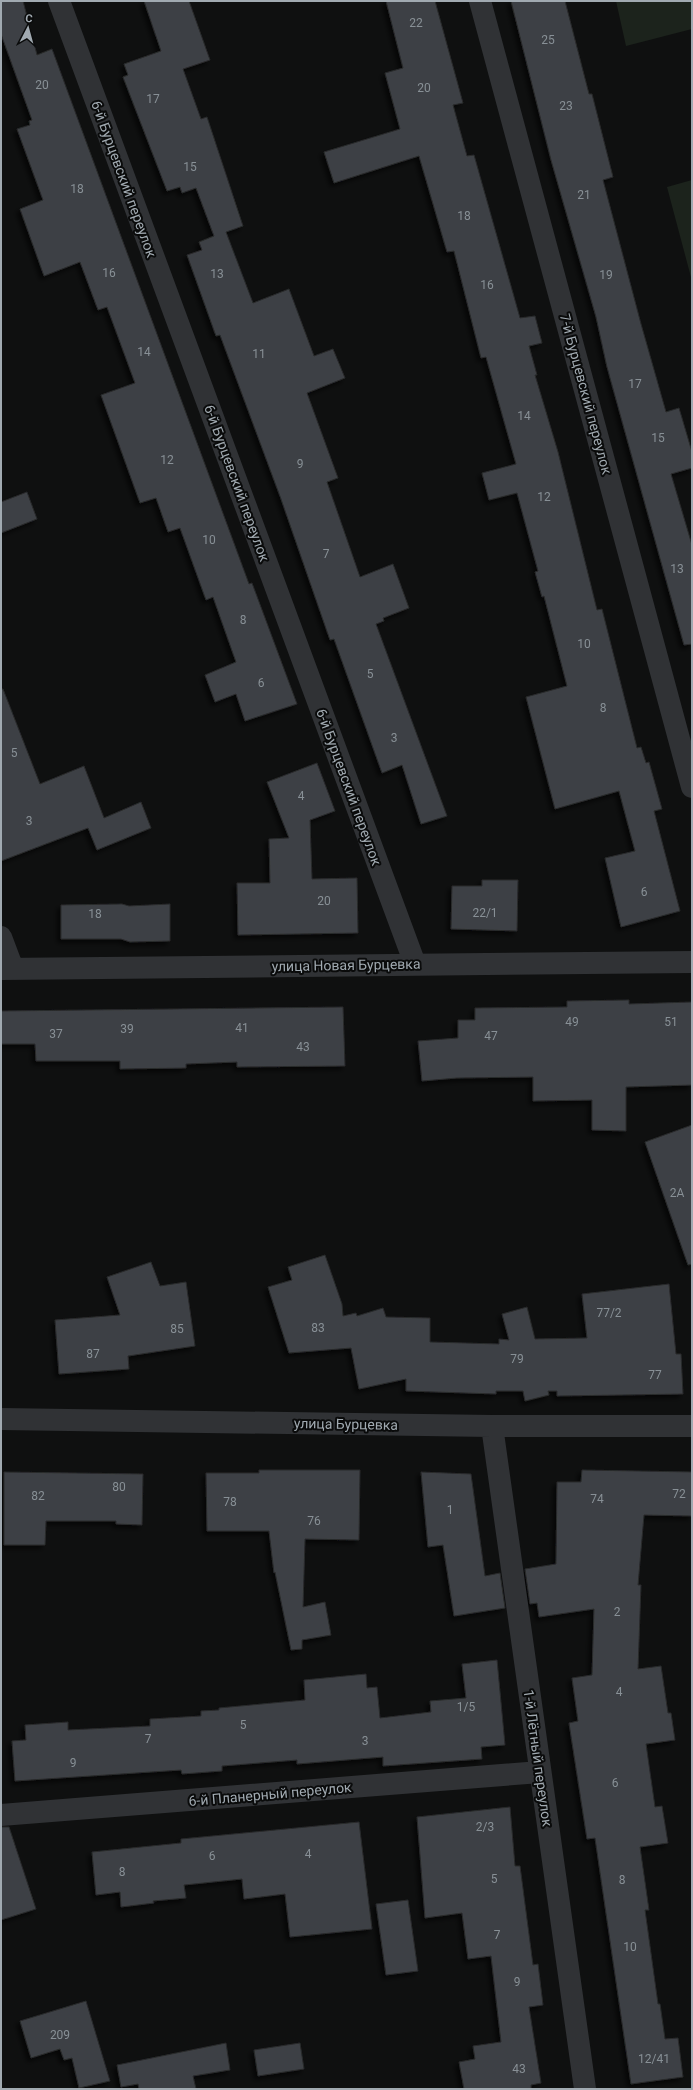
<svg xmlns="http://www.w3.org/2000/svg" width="693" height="2090" font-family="Roboto,sans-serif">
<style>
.green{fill:#1c231c}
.building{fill:#3e4144;stroke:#292a2c;filter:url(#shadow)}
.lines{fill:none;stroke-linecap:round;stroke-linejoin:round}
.minor{stroke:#303235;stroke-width:22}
.labels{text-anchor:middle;stroke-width:4;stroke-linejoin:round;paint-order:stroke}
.number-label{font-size:12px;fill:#889096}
.street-label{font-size:14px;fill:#a1aab1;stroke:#0a0b0b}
</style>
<defs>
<filter id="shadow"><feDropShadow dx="-3.5" dy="3.5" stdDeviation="2" flood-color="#0009"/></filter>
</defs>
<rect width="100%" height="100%" fill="#0f1010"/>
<path class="green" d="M616,1h76v28l-66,17z
M692,180v101l-25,-94z"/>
<path class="building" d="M1,1h22l14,54 15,-6 197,535 3,-1 45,121 -52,17 -9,-27 -21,8 -10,-27 31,-13 -23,-65 -7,3 -26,-72 -12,4 -12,-34 -16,5 -39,-108 34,-12 -28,-76 -9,3 -18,-48 -36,14 -24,-67 23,-9 -26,-71 13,-4 -1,-4 3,-1 -31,-86z
M144,1h45l21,59 -27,9 18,50 6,-2 36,109 -17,6 27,71 36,-14 25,67 19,-7 12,29 -38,15 31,85 -11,4 33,95 33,-13 16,44 -26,10 1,3 -8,3 71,192 -26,8 -19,-59 -20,8 -48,-134 -4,1 -49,-141 -61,-164 -4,1 -29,-81 15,-5 -3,-8 15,-6 -18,-48 -14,5 -2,-6 -13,4 -44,-114 5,-2 -4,-11 37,-13z
M386,1h49l28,102 -10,2 14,51 7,-1 46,163 15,-2 7,27 -13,3 8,29h-2l23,77 39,158 5,-1 35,139 4,-1 5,16 3,-1 13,47 -8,2 26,100 -59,16 -16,-69 30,-7 -16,-60 -64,18 -29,-112 41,-11 -23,-90 -2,1 -7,-25 3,-1 -21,-78 -28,7 -7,-27 34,-9 -30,-107 -5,1 -27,-107 -7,1 -28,-96 -85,27 -10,-31 76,-23 -15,-56 18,-5z
M511,1h54l24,93h3l21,83 -10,3 38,144 25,88 13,-4 13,44v16l-21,6 21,71v99l-8,1 -77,-278 -11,-50 -45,-157z
M27,492l10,27 -36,14v-31z
M1,689h2l37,95 44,-18 20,52 37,-16 10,26 -54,22 -9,-22 -87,33z
M317,763l18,48 -25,9 2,59 45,-1 1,55 -120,2 -1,-52h33l-1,-44 20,-1 -22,-56z
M482,880h36l-1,51 -66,-2 1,-43h30z
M122,904l7,2 41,-2v37l-40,1 -9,-3h-60v-34z
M629,1000v4l63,-2v83l-66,2v44l-34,-1v-30l-59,1v-24l-76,1 -35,3 -4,-40 40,-3v-18h17v-12l92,-1v-6z
M343,1007l2,59 -108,1v-5l-51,2v4l-66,1v-8h-84l-1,-17h-34v-33z
M692,1125v139l-4,1 -43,-123z
M325,1255l17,49 1,12 13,-3 1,3 26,-8 3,9 44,1v24l69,2v-5l10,1 -7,-26 25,-7 8,32 52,-1 -5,-44 87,-10 7,70h5l2,40 -126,2v-5h-9l1,4 -24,6 -2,-10h-27v3l-90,-3v-12l-47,10 -8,-41 -62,5 -21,-66 24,-7 -4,-13z
M151,1262l9,24 26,-4 9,64 -67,10 1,13 -70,5 -4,-54 65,-5 -13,-38z
M259,1470h101l-1,70 -54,-1 -2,68 22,-5 6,33 -29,5v9l-11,1 -16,-78 -1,1 -5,-42h-62l-1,-58h53z
M582,1470l110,2v44l-48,-1 -6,70h3l-3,84 23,-3 7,47h3l4,27 -29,4 9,63 7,-1 6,37 -28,4 9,63h-4l13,94h2l5,35 13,-1 5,39 -52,7 -36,-246 -8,1 -18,-116 9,-2 -6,-43 20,-3 2,-66 -55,8 -2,-14 -7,1 -5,-35 31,-5 1,-82h24z
M4,1472l139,2 -1,51 -26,-1v-3h-70l-1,24h-41z
M421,1472l50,2 14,102 15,-3 5,35 -51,8 -11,-71 -15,2z
M497,1660l8,85 -24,2 1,12 -99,7v-9l-86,7v-4l-75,6v5l-40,3 -1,-4 -166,11 -3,-40 14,-1 -1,-15 43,-3v8l82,-4v-7l51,-3v-5l18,-1v-2l86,-8 -1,-20 62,-6 1,14 10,-1 3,31 51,-6 -1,-11 36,-3 -4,-34z
M510,1807l5,59h5l13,99 5,-1 5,41 -14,2 12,76 -10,2v4h-67l-5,-27 16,-3 -2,-13 28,-4 -10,-86 -23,3 -6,-46 -37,5 -8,-101z
M359,1822l13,107 -82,8 -5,-43 -41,5 -2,-20 -58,6 2,13 -33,3 1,2 -33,4 -1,-15 -24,3 -4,-43 89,-9v-4z
M1,1827h8l27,82 -35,11z
M408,1900l10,71 -32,4 -10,-71z
M86,2001l24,80 -31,7 -7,-30 -8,2 -4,-11 -29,9 -11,-37z
M226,2043l4,27 -37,6 3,13h-57l-1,-5 -17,3 -4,-22z
M300,2043l4,26 -46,7 -4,-26z"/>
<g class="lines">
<path class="minor" d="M59,1l356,963
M480,1l212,786
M1,937l12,32
M1,969l691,-7
M1,1419l491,7h200
M492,1426l93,663
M1,1815l539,-43"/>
</g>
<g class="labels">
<g class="number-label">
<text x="416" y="27">22</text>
<text x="548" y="44">25</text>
<text x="42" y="89">20</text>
<text x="424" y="92">20</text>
<text x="153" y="103">17</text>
<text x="566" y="110">23</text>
<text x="190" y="171">15</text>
<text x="77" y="193">18</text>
<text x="584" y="199">21</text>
<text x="464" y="220">18</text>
<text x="109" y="277">16</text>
<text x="217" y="278">13</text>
<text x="606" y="279">19</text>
<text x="487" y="289">16</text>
<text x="144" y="356">14</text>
<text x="259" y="358">11</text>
<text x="635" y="388">17</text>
<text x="524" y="420">14</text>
<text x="658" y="442">15</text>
<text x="167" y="464">12</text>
<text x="300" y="468">9</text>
<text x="544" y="501">12</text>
<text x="209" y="544">10</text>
<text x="326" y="558">7</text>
<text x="677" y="573">13</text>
<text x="243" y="624">8</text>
<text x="584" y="648">10</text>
<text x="370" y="678">5</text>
<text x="261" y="687">6</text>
<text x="603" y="712">8</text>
<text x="394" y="742">3</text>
<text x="14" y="757">5</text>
<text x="301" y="800">4</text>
<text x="29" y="825">3</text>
<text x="644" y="896">6</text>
<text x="324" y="905">20</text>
<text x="485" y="917">22/1</text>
<text x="95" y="918">18</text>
<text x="572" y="1026">49</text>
<text x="671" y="1026">51</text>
<text x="242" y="1032">41</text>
<text x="127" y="1033">39</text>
<text x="56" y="1038">37</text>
<text x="491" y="1040">47</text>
<text x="303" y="1051">43</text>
<text x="677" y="1197">2А</text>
<text x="609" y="1317">77/2</text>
<text x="318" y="1332">83</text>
<text x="177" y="1333">85</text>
<text x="93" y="1358">87</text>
<text x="517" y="1363">79</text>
<text x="655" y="1379">77</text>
<text x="119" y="1491">80</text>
<text x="679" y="1498">72</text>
<text x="38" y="1500">82</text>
<text x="597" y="1503">74</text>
<text x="230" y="1506">78</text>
<text x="450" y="1514">1</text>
<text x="314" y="1525">76</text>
<text x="617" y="1616">2</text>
<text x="619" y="1696">4</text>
<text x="466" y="1711">1/5</text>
<text x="243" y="1729">5</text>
<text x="148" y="1743">7</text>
<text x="365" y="1745">3</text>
<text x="73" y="1767">9</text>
<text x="615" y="1787">6</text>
<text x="485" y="1831">2/3</text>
<text x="308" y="1858">4</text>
<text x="212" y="1860">6</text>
<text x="122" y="1876">8</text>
<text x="494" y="1883">5</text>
<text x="622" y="1884">8</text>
<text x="497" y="1939">7</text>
<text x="630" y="1951">10</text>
<text x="517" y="1986">9</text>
<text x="60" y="2039">209</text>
<text x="654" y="2063">12/41</text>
<text x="519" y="2073">43</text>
</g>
<g class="street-label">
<text transform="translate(124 179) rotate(70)" y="5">6-й Бурцевский переулок</text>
<text transform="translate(586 394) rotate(75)" y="5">7-й Бурцевский переулок</text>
<text transform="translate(237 483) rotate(70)" y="5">6-й Бурцевский переулок</text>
<text transform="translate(349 787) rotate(70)" y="5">6-й Бурцевский переулок</text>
<text transform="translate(346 965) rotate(-1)" y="5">улица Новая Бурцевка</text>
<text transform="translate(346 1424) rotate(1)" y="5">улица Бурцевка</text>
<text transform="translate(538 1758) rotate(82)" y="5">1-й Лётный переулок</text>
<text transform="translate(270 1794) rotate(-5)" y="5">6-й Планерный переулок</text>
</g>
</g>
<rect width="693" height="2090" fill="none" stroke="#a1aab1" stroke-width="4"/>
<g transform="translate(28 28) rotate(6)" stroke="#0a0b0b" stroke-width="3" paint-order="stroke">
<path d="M0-3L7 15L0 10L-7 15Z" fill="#a1aab1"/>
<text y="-6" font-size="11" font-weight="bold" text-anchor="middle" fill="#a1aab1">С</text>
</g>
</svg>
